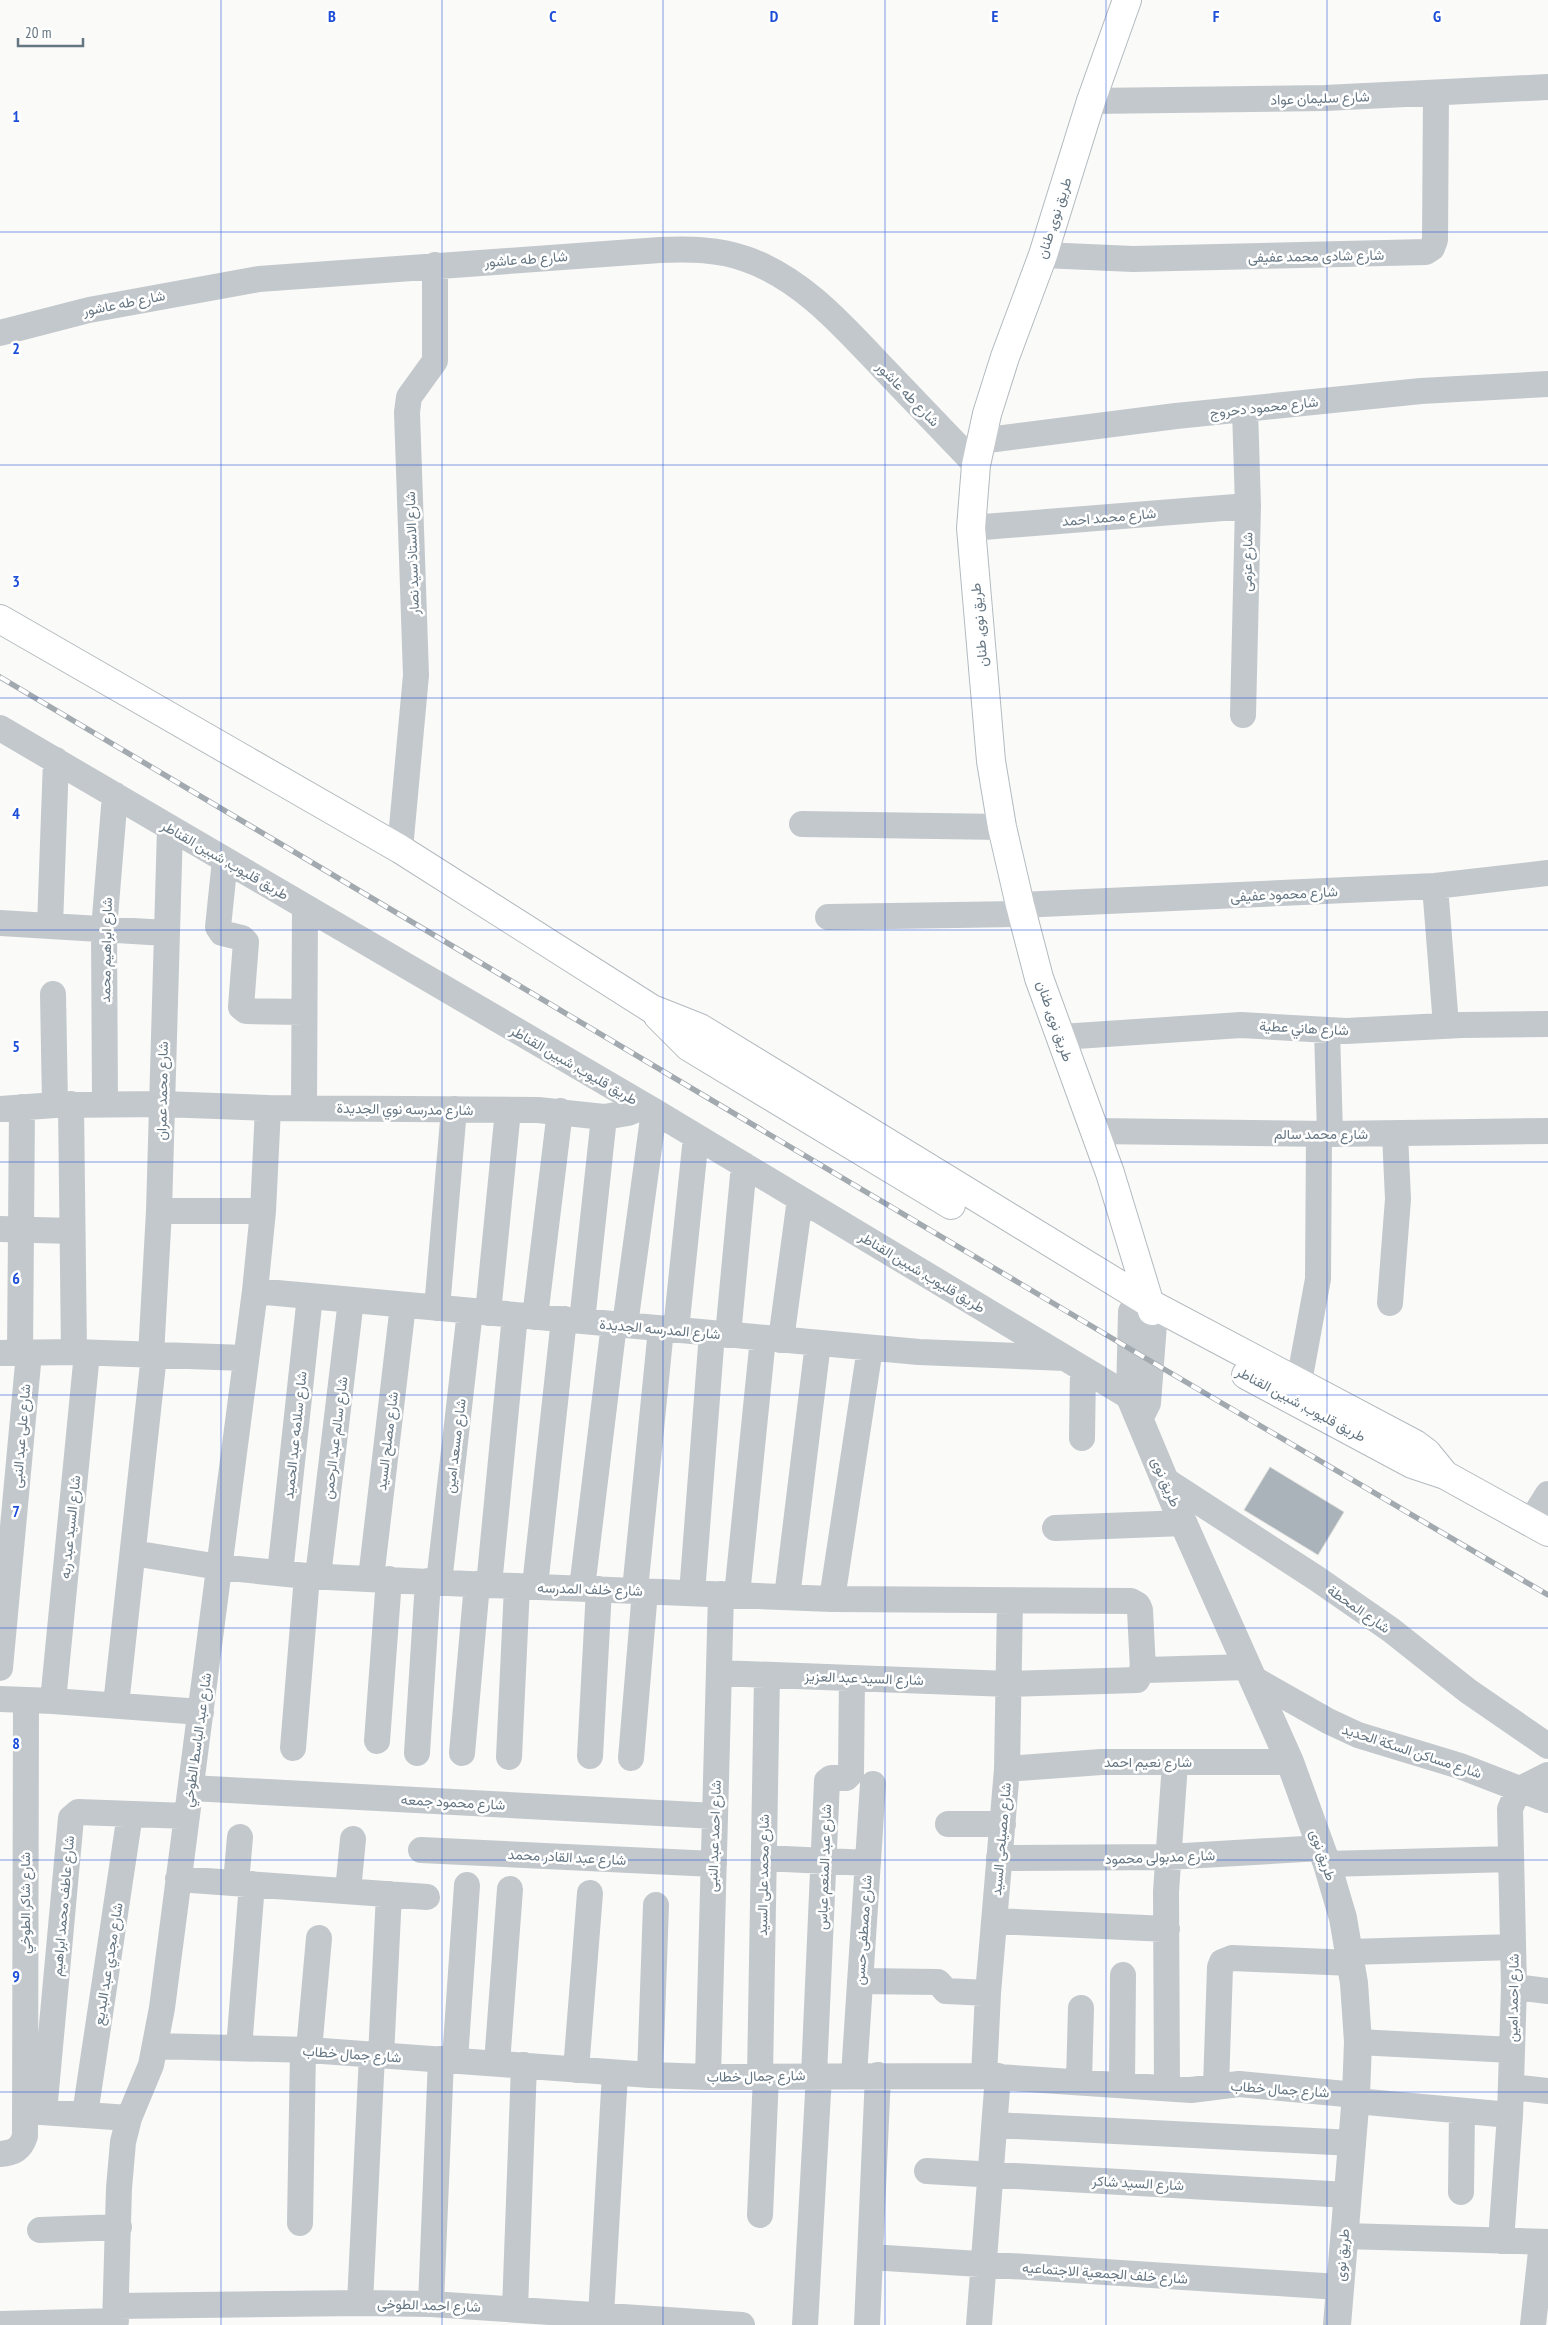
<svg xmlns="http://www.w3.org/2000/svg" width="1548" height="2325" font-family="'PT Sans Narrow',Vazirmatn,sans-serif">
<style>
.building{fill:#aab3b9;stroke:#dcdcda}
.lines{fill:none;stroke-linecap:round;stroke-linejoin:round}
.secondary-casing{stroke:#b3babf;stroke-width:30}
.minor{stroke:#c3c8cc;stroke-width:26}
.tertiary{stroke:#c3c8cc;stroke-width:28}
.secondary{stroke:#fff;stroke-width:28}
.rail-casing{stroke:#a2aab0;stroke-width:5.5}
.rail{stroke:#fff;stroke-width:4;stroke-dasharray:11;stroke-linecap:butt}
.grid{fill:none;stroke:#1d4ed8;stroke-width:1;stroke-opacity:0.55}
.labels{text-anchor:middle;stroke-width:5;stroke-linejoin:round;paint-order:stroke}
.street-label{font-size:14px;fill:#657683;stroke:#fff}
.grid-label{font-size:16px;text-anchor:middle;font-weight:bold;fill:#1d4ed8;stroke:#fff;stroke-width:5;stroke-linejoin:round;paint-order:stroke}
</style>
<rect width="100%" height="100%" fill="#fafaf8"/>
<path class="building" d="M1270,1467l74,45 -26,43 -74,-45z"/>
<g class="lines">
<defs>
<path id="secondary" d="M1127,0l-36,101 -48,154 -38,102 -18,57 -11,51 -5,63 20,233 11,66 18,78 19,73 71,195 42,138
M0,619l400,230 252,160 48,19 451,276 264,140 12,9 18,22
M658,1016l31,31 262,158
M1246,1375l166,89 33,11 103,57"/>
</defs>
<use href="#secondary" class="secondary-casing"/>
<path class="minor" d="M1091,101l234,-3 223,-11
M1043,255l90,4 293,-7 6,-4 3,-8 1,-146
M0,333l89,-23 170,-31 401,-29c30,-1 58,-1 86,9 57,20 98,68 138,110 31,32 61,64 92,96
M980,441l196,-25 245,-25 127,-7
M971,528l277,-22
M1243,715l5,-209 -3,-96
M0,728l654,383 476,286 17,6
M802,824l200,3
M400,849l16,-174 -9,-263 2,-15 26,-36v-96
M225,860l-7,67 4,6 20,5 4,4 -5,65 5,4 58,1
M1435,886l11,139
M1020,905l415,-19 113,-13
M828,917l194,-3
M0,923l166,10
M50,926l6,-166
M53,994l2,111
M1327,1030l3,104
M1061,1037l180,-12 105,6 116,-6 86,-1
M71,1104l3,248
M105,1104l-1,-175 11,-134
M304,1108l1,-201
M0,1109l55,-4 107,-1 106,4 270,2 66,7 24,-4 17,-7
M1094,1131l236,3 218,-3
M159,1211h104
M0,1229l72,2
M255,1291l664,61 146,6
M1390,1303l8,-104 -3,-65
M437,1308l17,-199
M488,1313l20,-203
M535,1317l25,-206
M582,1321l22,-204
M625,1325l29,-214
M676,1330l20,-193
M728,1335l16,-170
M781,1340l19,-141
M0,1353l74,-1 171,6
M20,1353l2,-246
M151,1355l8,-144 11,-383
M1299,1382l19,-103 1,-145
M1082,1438l1,-69
M1165,1480l151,98 75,52 77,61 80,55
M1531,1521l17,-27
M1055,1528l129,-5
M133,1553l86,14 88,9 182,9 343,14 299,2 7,4 2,5 3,60
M280,1573l30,-277
M318,1576l33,-276
M371,1578l32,-273
M439,1582l31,-271
M489,1585l26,-270
M535,1586l29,-267
M582,1588l32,-264
M635,1590l26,-261
M692,1593l20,-260
M737,1595l26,-257
M787,1597l31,-254
M832,1599l38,-251
M0,1668l29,-315
M719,1673l290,11 128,-4 4,-8 5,-2 102,-3
M1254,1679l74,42 30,14 102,31 88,34
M0,1699l53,2 148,11
M53,1701l34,-348
M116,1705l38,-350
M377,1741l12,-162
M293,1748l14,-172
M417,1753l11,-172
M462,1753l15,-169
M590,1756l9,-167
M509,1757l8,-171
M631,1758l14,-167
M1007,1769l94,-7h189
M191,1788l524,28
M948,1824h55
M421,1850l293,14
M764,1858l104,5
M999,1858l169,-1 153,-9
M1327,1864l184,-5
M178,1879l249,18
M236,1883l4,-46
M348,1891l5,-52
M994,1921l173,8
M1350,1952l163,-5
M860,1981l78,1 8,9 42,2
M1514,1987l34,4
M1358,2042l154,8
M155,2046l154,4 341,25 58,2 276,-1 207,14 48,-6 117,11
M239,2048l13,-164
M309,2050l10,-112
M381,2056l8,-162
M455,2060l12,-175
M497,2063l13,-174
M576,2070l14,-177
M650,2075l6,-170
M814,2075l13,-294 4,-3h15l5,-5 1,-95
M854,2075l19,-291
M760,2076l7,-401
M984,2076l4,-83 19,-224 3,-168
M708,2077l13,-483
M1079,2081l2,-73
M1122,2084l1,-109
M1216,2087l4,-120 2,-5 10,-4 119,5
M1511,2087l37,4
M1167,2088l-1,-196 9,-129
M1356,2101l154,14
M27,2111l102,7
M44,2112l27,-294 7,-6 109,4
M85,2114l45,-300
M995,2125l358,18
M0,2154c14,-1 21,-5 25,-18l1,-436
M927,2171l421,24
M1461,2192l1,-81
M760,2215l6,-139
M300,2223l3,-173
M40,2230l79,-3
M1344,2236l204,6
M1501,2241l9,-126 4,-128 -4,-178 8,-19 30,-15
M870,2257l469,30
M360,2303l12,-248
M431,2304l10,-245
M116,2306l244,-3 71,1 311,21
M515,2309l9,-244
M601,2315l14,-242
M0,2324l116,-3
M115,2325l4,-137 4,-46 6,-24 22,-53 11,-57 93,-717 8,-80 5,-103
M805,2325l14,-250
M867,2325l11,-250
M979,2325l19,-249
M1533,2325l9,-83"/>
<path class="tertiary" d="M1132,1312l-2,85 43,103 117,262 37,102 16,54 11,65 4,59 -2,53 -19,230
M1140,1417l7,-14 6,-79"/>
<use href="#secondary" class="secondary"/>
<defs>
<path id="rail" d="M0,677l1152,685 396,233"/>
</defs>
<use href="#rail" class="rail-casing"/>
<use href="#rail" class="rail"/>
</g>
<path class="grid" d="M221,0v2325M442,0v2325M663,0v2325M885,0v2325M1106,0v2325M1327,0v2325M0,232h1548M0,465h1548M0,698h1548M0,930h1548M0,1162h1548M0,1395h1548M0,1628h1548M0,1860h1548M0,2092h1548"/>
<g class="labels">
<g class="street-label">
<text transform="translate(1320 98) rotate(-2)" y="5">شارع سليمان عواد</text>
<text transform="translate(1054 218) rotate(-72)" y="5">طريق نوى, طنان</text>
<text transform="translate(1316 256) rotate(-1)" y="5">شارع شادى محمد عفيفى</text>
<text transform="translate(526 259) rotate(-4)" y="5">شارع طه عاشور</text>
<text transform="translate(124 303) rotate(-11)" y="5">شارع طه عاشور</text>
<text transform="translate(908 394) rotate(46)" y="5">شارع طه عاشور</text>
<text transform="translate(1264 407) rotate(-6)" y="5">شارع محمود دحروج</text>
<text transform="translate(1109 517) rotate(-5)" y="5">شارع محمد احمد</text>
<text transform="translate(412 553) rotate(-92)" y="5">شارع الاستاذ سيد نصار</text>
<text transform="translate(1247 562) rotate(-89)" y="5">شارع عزمى</text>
<text transform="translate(979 625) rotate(-95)" y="5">طريق نوى, طنان</text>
<text transform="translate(225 860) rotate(30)" y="5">طريق قليوب, شبين القناطر</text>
<text transform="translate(1284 894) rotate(-3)" y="5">شارع محمود عفيفى</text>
<text transform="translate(106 950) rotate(-89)" y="5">شارع ابراهيم محمد</text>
<text transform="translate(1055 1021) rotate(71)" y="5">طريق نوى, طنان</text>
<text transform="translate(1304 1028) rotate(3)" y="5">شارع هاني عطية</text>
<text transform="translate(574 1065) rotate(30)" y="5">طريق قليوب, شبين القناطر</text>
<text transform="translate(162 1091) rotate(-89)" y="5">شارع محمد عمران</text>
<text transform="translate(405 1109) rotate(1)" y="5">شارع مدرسه نوي الجديدة</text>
<text x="1321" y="1139">شارع محمد سالم</text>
<text transform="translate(922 1272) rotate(31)" y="5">طريق قليوب, شبين القناطر</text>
<text transform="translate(660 1329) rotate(5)" y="5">شارع المدرسه الجديدة</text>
<text transform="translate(1301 1404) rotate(28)" y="5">طريق قليوب, شبين القناطر</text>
<text transform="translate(295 1435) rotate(-84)" y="5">شارع سلامه عبد الحميد</text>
<text transform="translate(21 1436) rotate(-85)" y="5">شارع على عبد النبى</text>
<text transform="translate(335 1438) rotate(-83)" y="5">شارع سالم عبد الرحمن</text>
<text transform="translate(387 1441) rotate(-83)" y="5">شارع مصلح السيد</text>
<text transform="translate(455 1446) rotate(-83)" y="5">شارع مسعد امين</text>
<text transform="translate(1166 1482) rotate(67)" y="5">طريق نوى</text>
<text transform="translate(70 1527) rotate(-84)" y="5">شارع السيد عبد ربه</text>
<text transform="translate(590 1589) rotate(2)" y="5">شارع خلف المدرسه</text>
<text transform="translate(1359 1609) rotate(35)" y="5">شارع المحطة</text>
<text transform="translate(864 1678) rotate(2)" y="5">شارع السيد عبد العزيز</text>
<text transform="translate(197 1740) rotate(-82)" y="5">شارع عبد الباسط الطوخي</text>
<text transform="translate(1412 1751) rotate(18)" y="5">شارع مساكن السكة الحديد</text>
<text x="1148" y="1767">شارع نعيم احمد</text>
<text transform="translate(453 1802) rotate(3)" y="5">شارع محمود جمعه</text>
<text transform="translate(714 1836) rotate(-88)" y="5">شارع احمد عبد النبى</text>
<text transform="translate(1001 1839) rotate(-85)" y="5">شارع مصيلحى السيد</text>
<text transform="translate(1323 1855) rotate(71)" y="5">طريق نوى</text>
<text transform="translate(567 1857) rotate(3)" y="5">شارع عبد القادر محمد</text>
<text transform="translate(1160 1857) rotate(-2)" y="5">شارع مدبولى محمود</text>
<text transform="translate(824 1867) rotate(-88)" y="5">شارع عبد المنعم عباس</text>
<text transform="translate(763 1875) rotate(-89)" y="5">شارع محمد على السيد</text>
<text transform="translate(25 1903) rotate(-90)" y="5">شارع شاكر الطوخي</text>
<text transform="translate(63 1906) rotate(-85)" y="5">شارع عاطف محمد ابراهيم</text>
<text transform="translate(863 1930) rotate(-86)" y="5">شارع مصطفى حسن</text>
<text transform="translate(108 1964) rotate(-81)" y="5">شارع مجدي عبد البديع</text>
<text transform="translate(1513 1998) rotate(-89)" y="5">شارع احمد امين</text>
<text transform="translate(352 2054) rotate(4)" y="5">شارع جمال خطاب</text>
<text transform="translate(756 2076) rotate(-1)" y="5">شارع جمال خطاب</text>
<text transform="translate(1280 2089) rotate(4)" y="5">شارع جمال خطاب</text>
<text transform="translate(1138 2183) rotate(3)" y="5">شارع السيد شاكر</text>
<text transform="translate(1342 2255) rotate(-85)" y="5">طريق نوى</text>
<text transform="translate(1105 2273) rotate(4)" y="5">شارع خلف الجمعية الاجتماعيه</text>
<text transform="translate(429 2305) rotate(2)" y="5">شارع احمد الطوخى</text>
</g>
</g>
<g class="grid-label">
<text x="332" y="22">B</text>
<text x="553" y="22">C</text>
<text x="774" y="22">D</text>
<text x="995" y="22">E</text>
<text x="1216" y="22">F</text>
<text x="1437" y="22">G</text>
<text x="16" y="122">1</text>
<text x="16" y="354">2</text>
<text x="16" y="587">3</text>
<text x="16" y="819">4</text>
<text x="16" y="1052">5</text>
<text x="16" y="1284">6</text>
<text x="16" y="1517">7</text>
<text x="16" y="1749">8</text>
<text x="16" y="1982">9</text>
</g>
<path d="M18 38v8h65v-8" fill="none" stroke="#657683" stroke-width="2.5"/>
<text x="25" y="38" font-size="15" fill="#657683" stroke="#ffffff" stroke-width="4" paint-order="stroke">20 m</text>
</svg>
